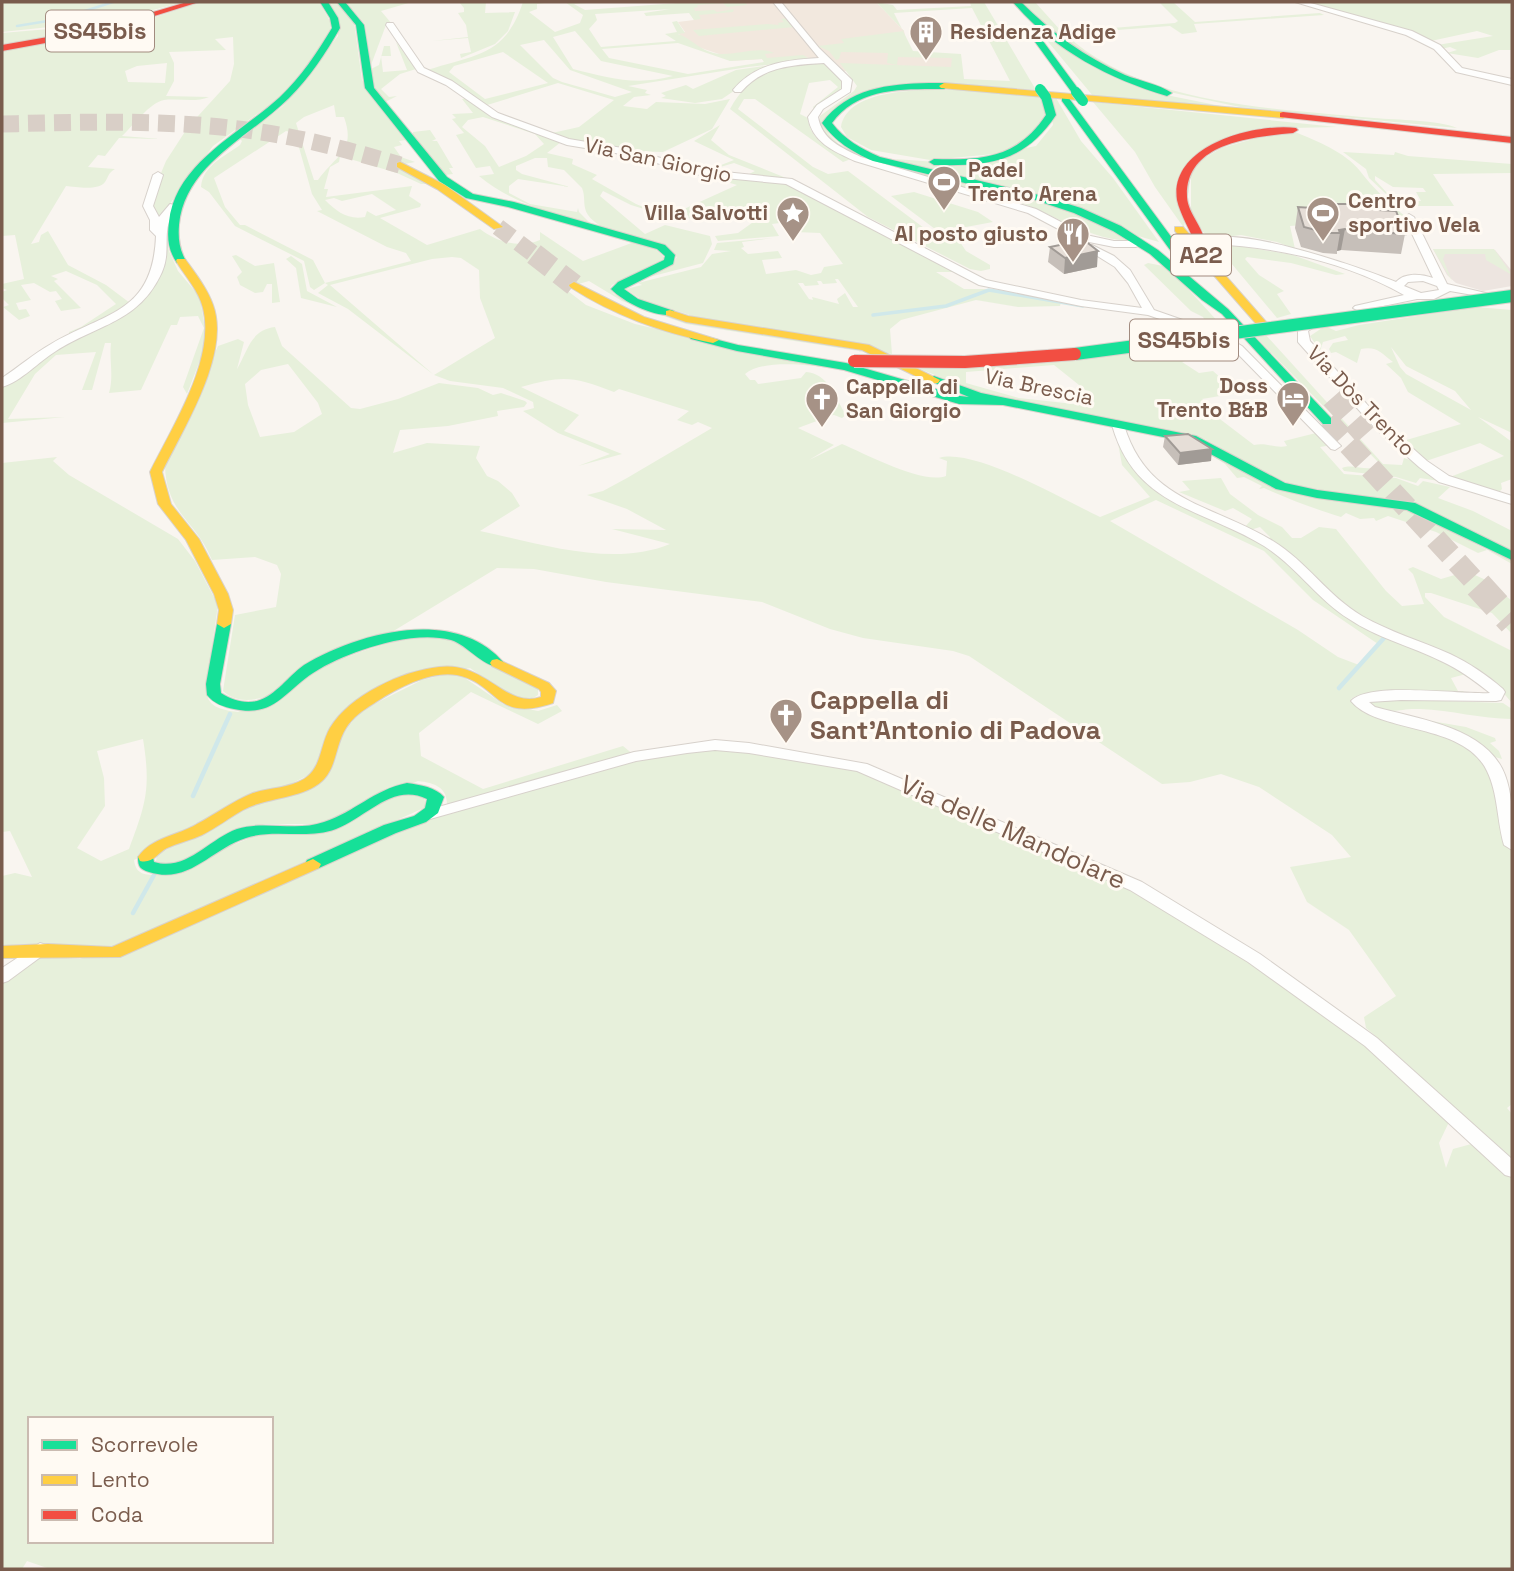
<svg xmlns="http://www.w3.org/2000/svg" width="1514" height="1571" font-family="'Space Grotesk',sans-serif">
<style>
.residential{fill:#f2e8de}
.industrial{fill:#ede5e0}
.green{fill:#e7f0db;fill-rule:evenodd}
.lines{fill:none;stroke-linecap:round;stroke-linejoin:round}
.stream-far2{stroke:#d0e8ea;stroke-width:2.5}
.stream-far1{stroke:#d0e8ea;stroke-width:3.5}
.stream{stroke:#d0e8ea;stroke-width:4.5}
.highway-tunnel-far2{stroke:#d9cfc7;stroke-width:17;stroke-dasharray:17 9;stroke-linecap:butt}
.highway-tunnel-far1{stroke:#d9cfc7;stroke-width:22;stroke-dasharray:22 10;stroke-linecap:butt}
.highway-tunnel{stroke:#d9cfc7;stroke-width:28;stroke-dasharray:28 14;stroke-linecap:butt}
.street-casing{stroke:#d7d1cb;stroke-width:2}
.fast-casing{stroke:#d9d2cb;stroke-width:2}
.slow-casing{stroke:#d9d2cb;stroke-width:2}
.jam-casing{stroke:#d9d2cb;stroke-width:2}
.street{fill:#fefefd;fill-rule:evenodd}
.fast{fill:#16e098;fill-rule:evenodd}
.slow{fill:#ffcf43;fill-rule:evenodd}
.jam{fill:#f24e42;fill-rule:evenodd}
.fast-bridge-far1-casing{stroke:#dad1cc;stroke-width:11;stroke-linecap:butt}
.fast-bridge-casing{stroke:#dad1cc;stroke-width:14;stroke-linecap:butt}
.jam-bridge-casing{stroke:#dad1cc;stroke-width:14;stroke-linecap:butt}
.fast-bridge-far1{stroke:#16e098;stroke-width:10}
.fast-bridge{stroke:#16e098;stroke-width:12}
.jam-bridge{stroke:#f24e42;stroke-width:12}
.wall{fill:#c6bfb9}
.shaded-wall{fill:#a19b96}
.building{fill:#e6ded7;stroke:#a19b96;stroke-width:2}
.labels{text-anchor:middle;stroke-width:6;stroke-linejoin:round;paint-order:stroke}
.far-poi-label{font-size:21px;font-weight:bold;fill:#7a5c4d;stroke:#fffaf3;text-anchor:start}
.far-street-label{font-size:21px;fill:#7a5c4d;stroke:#fffaf3}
.shield{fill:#fffaf3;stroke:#a28b7f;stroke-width:2}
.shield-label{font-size:24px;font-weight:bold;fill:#7a5c4d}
.poi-label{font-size:26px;font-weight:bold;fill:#7a5c4d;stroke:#fffaf3;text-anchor:start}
.street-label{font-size:26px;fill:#7a5c4d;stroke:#fffaf3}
</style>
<rect width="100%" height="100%" fill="#f9f5f0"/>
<path class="residential" d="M684,2h192l28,29 5,22 48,3v25l-109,-10 -13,1 -24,-12 -45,4 -4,-5 -32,2 -8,-6 -33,-11 -11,-11 7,-1 -7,-10 16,-2z"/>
<path class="industrial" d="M1433,249l62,1 17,21v15l-29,5 -27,-8 -9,-8z"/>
<path class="green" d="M2,2h181l-67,18 -114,12z
M189,2l-70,23 -117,21v-13l106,-9z
M201,2h118l12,21 -2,13 -47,60 -69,50 -47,63 -8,20 -6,-15 2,-24 12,-29 22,-34 42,-46 4,-17 -1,-27 -18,2 11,11 -57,2 5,11v18l-8,15 43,1c-14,6 -30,1 -45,3 -15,3 -31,26 -42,36l39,3 -42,-1 -14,18 -7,-1 -10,12 27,2c-7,4 -6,7 -10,13 -6,9 -29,5 -39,4l-35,58 8,-2 2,-7 7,-4 20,34 38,20 24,18 -61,34v-5l12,-5 35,-23 -19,-19 -31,-14 -15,5 7,3 -4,2 27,27 -20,3 -6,-10 7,-2 -6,-8 -6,1 -16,-9 -13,2 10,15 -15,3 3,7 7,-1 4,7 -11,4 -16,-13 6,-2 -7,-7v-6l5,-2 -5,-2v-4l22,-5 -9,-44 -13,1v-187l121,-21zM167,63l-2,20 -37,-1 -3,-11 12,-5z
M329,2h7l18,20 8,58 44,60 -7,1 3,4 -8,2 7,10 14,5 -10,2 23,20h-7l-24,-11 -57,-17 -1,6 -9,5 -6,22h4l-2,8 86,-11 -3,10 12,8 -1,3 -40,11 47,27 53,-16c17,13 40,20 60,11v-8l43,29 54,-20 14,4 14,13 -53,27 -2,3 4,6 27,13 224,45 -179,-28 -64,-23 -33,-20 -25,7 22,17 49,19 193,44c-23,-4 -67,-8 -83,6l5,6h5l3,4 43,-6 5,-6c22,1 29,26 40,43l-4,3 -8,-3 -13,2 1,2 -24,9 36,17 -25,15 33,-16c24,10 81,41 104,32l1,-15 -8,-3c34,-11 127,43 161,59l50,-20 -28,-32 -4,-22c27,54 97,69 144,100 39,25 75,59 111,88l11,7 15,4 71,31 -19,5 7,13h5l2,3c-24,0 -97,-9 -114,5l5,6 13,8 101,32 21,20 13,66 8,23v250l-5,4 5,6v46c-50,-42 -95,-89 -146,-132l-2,-11 32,-21 -47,-66 -42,-28 -17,-35 61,-10 -19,-22 -73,-48 -38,-13 -31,8 -28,2 -193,-128 -16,-5 -90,-13 -33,-9 -68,-27 -156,-20 -72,-13 -37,-1 -115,70 -114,58c-16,5 -32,7 -45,-5l12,-76 41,-8 5,-33 -4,-9 -22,-8 -43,3c-16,-40 -46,-46 -47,-95l53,-119 20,-7 6,3 -7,27c11,-18 13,-39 38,-42l7,19 69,62 9,1 38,-10 41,-16 39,5 15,7 8,-2 24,8 2,2 -3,4 -27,4 1,5 -50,10 -48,4 -7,23 34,-10 53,3 -4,12 11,18 11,5 14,12 8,13 -40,25c59,12 132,37 190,13l-58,-15 54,1 -39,-21 -40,-14 16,-4 24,-13 85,-50 -14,-6 -6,3 -15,-5 12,-9 -70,-22 -5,3c-41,-16 -51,-17 -93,-5l58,28 -15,16 58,23 -44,12 32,-12 -52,-21 -35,-22 11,-3 -1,-6 -30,-14 -53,-7 -16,-6 -86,-66 -30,-16 10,-8 -3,-2 -11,7 -4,-3 -6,-26 -69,-35 -26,-34 -8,-5c2,-22 23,-30 39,-42l2,-4 -2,-2 43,-33 55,-70v-19zM334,105l2,12h8c12,34 -7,37 -26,63h-4l-18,-57 8,-6zM286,131l9,2 17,61 10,16 -5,1 70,36 19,6 5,8 -86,22 -12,-23 -68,-35h-5l-15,-18 -11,-29zM372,194l24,16 -20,6 -9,-5 -2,6c-17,3 -28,-5 -40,-17l9,-2 8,3zM452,257l9,1 18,12 1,28 15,40 -61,37 -104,-90 102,-26zM288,364l30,39 4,11 -28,18 -34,5 -12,-32 -3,-21 16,-14zM1156,500l108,51 49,49 65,44 -19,21 -21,-8 -40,-27 -188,-109z
M346,2h66l-31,9 11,13 -6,1 -15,40 -6,-41z
M459,2h27l-1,11 30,-1 -7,19 -13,13 -34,14 -1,-4 11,-2 -3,-14 -36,3 36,-4 -2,-12 -8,-12 6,-1v-4z
M523,2h30l-16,2v5l-8,3 26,20 25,-9 3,-8 -18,-13h34l-25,2 11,6 105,-8h55l2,3 10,-1 -30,3 -4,-4 -26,2 1,2 -4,1 1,3 19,-1 3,2 17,-3 -1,3 -34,3 2,4 -7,1 -5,-7 -43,3 -2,-3 27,-4 -76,5 2,6 -8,9 12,18 75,-6 -11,-7 12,-2 -5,-10 5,-1 8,12 -7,1c15,5 22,18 42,20 17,1 39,-8 54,-1l-9,1 2,4 36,-3 9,5 -64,7 -120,19 19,4 -2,3 6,2 -17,2 -11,9 24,3 9,-7 49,2 25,-5 -18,30 -49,23 -33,-1 -57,-9 -21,-9 27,-6 35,-27 -56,-17 -74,23 -57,-36c50,-16 78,-14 96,-68zM575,31l26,30 72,15c-36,10 -65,2 -100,-7l-20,-32zM544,40l26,30 62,22 -17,5 -53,-15 -9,-4 -33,-33zM678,43l52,18 32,-2 2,3 -76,12 -79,-16 -7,-9zM503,52l45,31 -63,16 -36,-27 5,-6z
M876,2l17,3 4,5 74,-4 -1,-4h14l52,88c-56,-4 -168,-21 -209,26l-2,7 4,11 10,10 26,12 200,51 37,16 32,18c-45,0 -79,-27 -121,-41 -53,-17 -127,-26 -174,-54 -11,-7 -21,-17 -19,-30l34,-25 3,-5 -17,-23 111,4 1,-9 -54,-1 -1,8 -10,-2 1,-10 -47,-1 -2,7 -3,1 -7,-9 -11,-5 26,-3 -3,-4 63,-8zM972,8l38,73 -46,-2 -3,-25 -48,-3 -19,-38z
M1019,2h16l27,30 113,-9 3,-2 -19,-19h14l22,20 125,-9 4,2 -130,9 3,8 -15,2 -12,-8 -105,8c78,72 209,74 309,84 23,2 64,2 83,10l-217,-21 -80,-17 -62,-24 -69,-52z
M1304,2h208v48h-13l-21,8 -31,-5 10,-3 -7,-3 -9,2 -4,-4 56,-9 -16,-5 -46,10z
M787,18l7,9 -95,9 -6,-6 75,-6 11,1 -1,-2 6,-1 -3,-3z
M1045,38l95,48 31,10 60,12 -138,-12z
M396,42l20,27 -16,5 -19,15 8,8 8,-1 -12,6 -10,-13 -4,-20 8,-4 5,-19h6l1,10h-10l2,16 24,-2z
M822,63l20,17v9l-28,20 -1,-2 25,-20 -8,-7 -21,3 -9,31 8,4c1,22 25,33 43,41l-8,3 -88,-63h-11l-6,10 75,58 15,7 20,-3 84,63 24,2 10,15 24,14v4l-9,2 -11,-2 -102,-52 -138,-108c23,-41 48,-43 92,-46z
M772,65l-50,34 -27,4 -34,-5 5,-2 -5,-3 25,-8 7,4 43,-19z
M966,90l75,7 5,15 -4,17 -37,24 -75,7 -59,-10 -24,-13 -6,-10c7,-42 92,-37 125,-37z
M467,98l20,15 74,29 -14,11 26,6 -1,5 25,11 -5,4 44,25 24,10 -29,-9 -28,-14 -3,5 45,38 20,-9 45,11 2,8 -9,19 -69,18 36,-15 7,-9c-22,-9 -77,-24 -89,-42 -6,-9 -2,-18 -6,-27l-18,-18 -16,-3 -1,-9h-12l-19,8v4l6,4 48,13 -52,-8 -9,7v7l21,11 47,8 1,-4 1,4 12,12c-41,-12 -78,-20 -112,-48l15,-2 -4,-8 -14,2 -20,-33 8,-2 -12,-14 4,-1 -4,-4 21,-1 -11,-14zM483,117l52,17 9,10 -18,12 -27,11 -14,-21 -23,-19 6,-7z
M1049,98h7l25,43 32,37 46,64 -28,-8 -27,-15 -194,-53 -15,-7 55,4 86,-17 17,-21z
M1093,102l244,25 -45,1 -99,28 -9,72 -29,-41 -20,-35z
M720,125l-9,15 18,15 67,27 -51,-6 10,-5 -21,-8 -31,9 31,-12 -40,-19z
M430,130l6,9 -4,2h5l16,27h-4l4,6 -8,1 -32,-39v-4z
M1295,132c22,9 50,20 65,39 13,17 29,32 46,46l-116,9 5,23 -18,-7 -36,-7 -32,4 -18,-22v-51l41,-24z
M1343,152l51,3 1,-3 13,4 104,8v9l-79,1 21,32h-43l-1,5 -7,-10h18l-5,-9h10l-3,-4 -30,-1 -18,-11v4l25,27 -31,-29 -3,-9z
M707,176l82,8 170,88h-23l28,17h28l69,13 -1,4 -42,1 -42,-7 -75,20 -11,9 2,25 -190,-35 -60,-19 -16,-11 16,-4 -4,-2 63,-16 11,-13 19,-3 -17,-1 3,-7 56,-5 -31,4 2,5 -3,1 7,6 30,-3 4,7 -20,2 4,14 30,-4 15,5 10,-2 3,-6 19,-3 -23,-31 -24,-1 -9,-10 -15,2 7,12 -61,5 -3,-5 23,-3 18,-13c-22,-16 -33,-13 -56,1l-27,-7 64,-29zM835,279h3l20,28h-5l-8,-14 -8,6 2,5 -27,-7 1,3 -4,-1 -11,-16h5l2,3 14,-1 -2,-4h4l2,3 14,-1z
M914,192l64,20 15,10 -54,10 -48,-36z
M166,232l3,19 9,20 22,26 7,45 -20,52 -4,-7 21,-59 -6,-12 -18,1 -3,8h-6l-30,65 -32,3c5,-17 0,-33 2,-50h-6l-13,47h-10l14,-38 -40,3 -21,19 -27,45 57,-2 -63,6v-38l72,-47 36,-17 48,-43 6,-10z
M1229,244l64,11 52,19 -9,1 -45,-12 -44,-6 -2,2 14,16 25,16 -7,3 14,20 -14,4 -61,-73z
M1433,249h61l18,26 -26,-15 -1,-6h-40l-2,5 9,22z
M236,255l19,11 19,-3 6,39 -8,1v-19h-5l-4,8 -8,1 -15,-8 -3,-8 5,-5 -10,-16z
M291,256l11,8 5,27 30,16 -36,-9 -5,-30 -10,-9z
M1148,263l20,4 53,58 -13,2 -10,-3 8,-1 -3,-6 -12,-6 -47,-46z
M1476,307l36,3v123l-34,-16 34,25v37l-11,4 1,6 -3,3 -49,-15 54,-21 -24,-13 -54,18 -23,-20 58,-17 -53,-32 -7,-14 -15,-14 7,-2c-12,-9 -16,-16 -32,-13l-4,14 -21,-11 -5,1 -2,-4 4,-6 15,-3 -3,-4 -22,6 -3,9 -10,-15 15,-10 11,5 23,-6zM1391,347l15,19 49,25 16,19 -65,-36 -6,-7z
M1264,333l119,131 19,1 2,-7 9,3 26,20 -19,-3 -4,5 -20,-6 -52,-6 -2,-3c13,-5 27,6 38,-4l-126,-129z
M1173,346l18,13 -9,3 17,11 14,-2 25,22 -36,6 9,8 1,6 42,32c13,-3 22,4 33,1l-3,-5 32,-8 16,12 -12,2 24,27 52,4 22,8 5,-5 27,6 -12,11 35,13 39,20v21l-83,-42 -139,-26 -46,-22 -39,-23 -87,-17 -18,-6 -1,2 -119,-25 -60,-24 228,-20 9,6 16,-3zM1054,365l35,28 3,13 -73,-8 -53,-15v-11z
M1209,454l54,28 122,22 39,12 63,34 25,10v4l-25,-14 -9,3 -42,-21 -48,-16 -12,5 -2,-3 -14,1 -14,-6 -5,4c-23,-7 -50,-17 -77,-29l-5,1 3,-3 -18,-9 -7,1 -12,-14z
M57,457l-4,4 16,14 109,64 17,22 23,44 -12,83c0,19 15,22 32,24 54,-29 158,-92 220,-69 24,8 57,32 80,45v7c-19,14 -51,-16 -68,-27l-96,24 -59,80 -181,88c2,15 11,15 25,15l98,-40 40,-1 93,-36 20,-5 14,4 2,10 -309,139 -93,-2 -22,2v-70l13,-3 17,4 -22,-46 -8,1v-369zM143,739c8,49 3,65 -14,110l-28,12 -24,-13 28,-42 -1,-28 -7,-27z
M1221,478l9,16 28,21 24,12 10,11h9l18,-11 17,2 50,62 16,15 22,-2 -11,-30 -5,-5 5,-2 28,12 17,-5 17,1 13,6 24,20v33l-20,-21 -61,-20h-6v4l19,20 68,34v52l-12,-14 -149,-78 -82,-70 1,-4 -10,-10 -13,4 -4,-2 9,-10 -19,-11 -8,3 -46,-19 11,-2 -8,-9z
M434,674h25l44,30 35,7 19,-6 5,6 -24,13 -67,-32 -52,41 2,23 62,33 140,-43 11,9 -187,52c1,-19 -11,-24 -29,-26l-98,43h-55l-80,35 -20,6 -9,-4 1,-6 94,-52 56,-15 51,-76z
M1387,699l116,4 9,6v10c-31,0 -61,-9 -92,-10 -23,-1 -23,6 -48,-3l-2,-4z
M1402,716l64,11 29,11 1,3 -6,2 9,8 3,8 -7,-2 -8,-7z
M714,749l35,3 115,19 260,114 106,63 103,71 61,49 55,54 -10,21 7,25 7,-19 22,-6 37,30v396h-1462l-23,-8 -5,8h-20v-586l37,-27 41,3c206,-83 412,-182 634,-210zM30,1419h241v122h-241z"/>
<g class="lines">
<path class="stream-far2" d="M17,26l43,-7 53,-17"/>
<path class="stream-far1" d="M873,315l73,-9 43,-16 94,16
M1168,323l15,6"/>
<path class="stream" d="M1339,688l45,-50
M193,796l37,-82
M133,913l21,-38"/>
<path class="highway-tunnel-far2" d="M2,124c84,-2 168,-5 252,7 50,7 98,20 146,34
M498,227l38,29"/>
<path class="highway-tunnel-far1" d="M534,254l40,31
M1332,398l33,37
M1327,421l153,166"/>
<path class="highway-tunnel" d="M1478,585l34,37"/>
<defs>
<path id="street" d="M773,2h8l38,46 33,32 -2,12 -27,17 -5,8c4,23 24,31 43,40l175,52 50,26 28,6h22l5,3 -5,3h-22l-35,-7 -51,-27 -173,-52c-22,-10 -43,-19 -47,-44l9,-12 25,-16v-8l-18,-18c-31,2 -61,3 -83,29h-6l-2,-2c22,-27 54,-30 86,-32z
M1295,2h12l105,29 28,14 22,23 50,11v6l-56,-13 -22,-23 -28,-14z
M387,23h6l31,45 28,13 46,32 71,26 59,10 77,21 87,9 194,101 95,20 61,8 -14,-25 -13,-16 -32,-20 9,-2 22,11 16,14 24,40 66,23 22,13 99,100 -6,4 -4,-1 -97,-99 -22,-13 -64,-22 -67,-9 -102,-21 -193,-101 -82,-8 -77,-21 -60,-10 -75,-28 -46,-32 -28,-13 -32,-47z
M158,172l5,3 -10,31 6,11 11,-13 9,2c-21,21 -6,41 -17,66 -23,51 -64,52 -106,79 -18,11 -34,30 -54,36v-9c17,-11 31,-24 49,-34 54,-32 102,-30 105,-108l-6,-6v-10l-7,-14 10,-31z
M1409,214l5,3 33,67 43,10v4l-40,-7 -16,8h-17l-58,12 -6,-3 2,-2 49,-11c-56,-32 -126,-48 -191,-51l-5,-3c26,-18 157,28 188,41 9,-10 26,-8 37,-4l-29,-61zM1423,281l14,5 2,4 -18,3 -17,-7 4,-4z
M1315,320l6,3 -13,8 2,10 72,80 45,40 22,15 63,20v8l-73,-22 -20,-15 -45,-40 -76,-85v-14z
M1118,421l6,4c23,78 89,79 149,116 33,20 55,55 89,75 28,16 59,25 88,38 19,9 37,21 53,35l2,3 -4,8 -5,1 -95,-1 -32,2 6,5c43,12 112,20 130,68 9,24 7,50 7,75l-8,-5c-7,-24 -6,-52 -17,-74 -23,-49 -109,-37 -136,-70 19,-20 109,-6 139,-8 -15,-12 -31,-24 -49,-32 -30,-15 -64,-23 -92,-42 -32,-20 -53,-53 -85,-73 -62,-38 -129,-39 -152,-121z
M715,740l34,3 118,21 275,118 118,72 117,84 135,121v18l-7,-2 -140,-129 -117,-84 -118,-72 -273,-119 -108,-18 -34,-3 -28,3 -51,8 -206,58 -8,-5 2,-3 210,-59z
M40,943l6,2 3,4 -3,4 -38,28 -6,2v-15z"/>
<path id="fast" d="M320,2h8l10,16 2,10c-14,25 -30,49 -51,70 -39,39 -104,66 -110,127 -1,13 0,24 7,36l-9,2c-9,-13 -10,-25 -8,-41 6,-59 72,-89 111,-125 21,-20 37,-44 52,-69l-2,-10z
M337,2h8l19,23 10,63 73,89 26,17 41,8 151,43 10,10 -2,9 -49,25 14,10 36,12v4c-20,2 -49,-12 -63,-26l7,-7 46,-22 1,-4 -8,-7 -149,-42 -42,-9 -27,-17 -74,-93 -9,-63z
M1013,2h8c31,31 64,55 104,73 15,6 34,9 47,18l-5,3c-58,-17 -115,-47 -154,-94z
M1031,33h6l42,57v4h-6l-43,-59z
M929,83h15l5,3 -5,3c-40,0 -86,-2 -112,34 13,17 28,25 48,34l159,38 42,13 40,18 37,24 70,59 103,109v6h-8l-101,-110 -20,-14 -52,-46 -37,-23 -39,-18 -42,-14 -159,-38c-22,-10 -37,-19 -51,-38 26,-35 66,-39 107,-40z
M1046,94l5,3 5,18c-32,48 -68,51 -122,50l-5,-3 5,-3c48,1 83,0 112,-44l-5,-18z
M1062,97h6l121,164v4h-8l-119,-164z
M695,334l43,11 108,18 114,33 9,1 -41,-17 6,-4 47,17 215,43 89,47 32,7 98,13 97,48v9l-105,-50 -90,-12 -41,-9 -88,-47 -185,-37 -44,-1 -115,-34 -107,-19 -46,-12 -2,-2z
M224,620l7,4 -11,60 1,9c11,7 23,11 36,8 20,-6 31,-25 47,-36 55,-33 152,-59 200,-2l-2,3c-17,4 -34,-21 -51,-26 -28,-7 -62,1 -89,10 -17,6 -34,13 -49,23 -28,18 -39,45 -79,36 -10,-2 -20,-5 -27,-14l-1,-11 11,-60z
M407,783c14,2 28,4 37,14l-6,16 -12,9 -30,11 -77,35 -6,1 -8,-5 2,-4 77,-35 30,-9 11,-8 2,-9c-34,-17 -60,18 -91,30 -29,11 -61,-1 -90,9 -35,11 -57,47 -97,34 -9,-3 -11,-5 -11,-15l8,-5 6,1 2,9c32,10 55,-23 83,-33 28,-9 59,3 87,-7 31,-10 49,-32 83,-39z"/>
<path id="slow" d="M944,83l339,29 5,3 -5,3 -342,-30 -2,-2z
M400,162l45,23 58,42 -9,2 -57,-40 -40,-22v-4z
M1175,227h8l84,96v4h-8l-84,-96z
M177,259h8c10,14 22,29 28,46 18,49 -30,124 -51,167l9,32 28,35 29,55 5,16 -2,14 -7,4 -7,-4 2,-14 -5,-16 -28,-54 -28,-36 -8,-32c22,-45 66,-112 53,-164 -4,-17 -18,-32 -27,-47z
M574,282l70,35 75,23 -6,3c-52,-11 -98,-27 -143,-56l-1,-2z
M670,310l18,6 181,29 71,35 -2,3h-8l-68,-33 -176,-28 -20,-7v-4z
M497,659l52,24 7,8 -3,12c-59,20 -53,-19 -96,-28 -27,-5 -62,14 -84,29 -10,6 -21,14 -27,24 -11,17 -9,39 -24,53 -19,18 -56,16 -79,29 -14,8 -27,18 -41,25 -11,5 -24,8 -35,13 -10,5 -14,16 -27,13l-2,-4c14,-20 39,-21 59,-33 19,-10 36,-23 56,-31 16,-5 36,-5 51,-14 18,-11 16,-34 26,-51 20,-33 72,-57 109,-61 47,-6 66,42 102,30v-5l-2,-3 -47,-23 -2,-3 2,-3z
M313,859l8,5 -2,4 -199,89 -118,1v-12l46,-2 64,3z"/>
<path id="jam" d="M187,2h12l-99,31 -98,18v-6l97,-17z
M1283,112l229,25v6l-232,-26v-4z
M1296,128l2,2 -5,3c-40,4 -108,9 -106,64 1,17 16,29 18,46l-9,2c-5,-13 -16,-31 -19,-45 -8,-55 78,-77 119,-72z"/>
</defs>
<use href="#street" class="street-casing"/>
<use href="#fast" class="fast-casing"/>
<use href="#slow" class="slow-casing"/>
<use href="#jam" class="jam-casing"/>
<use href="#street" class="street"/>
<use href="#fast" class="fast"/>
<use href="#slow" class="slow"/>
<use href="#jam" class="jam"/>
<defs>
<path id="fast-bridge-far1" d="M1040,89l6,8
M1076,92l7,9"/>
<path id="fast-bridge" d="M1075,354l437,-58"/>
<path id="jam-bridge" d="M854,361l111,1 110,-8"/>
</defs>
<use href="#fast-bridge-far1" class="fast-bridge-far1-casing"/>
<use href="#fast-bridge" class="fast-bridge-casing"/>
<use href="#jam-bridge" class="jam-bridge-casing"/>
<use href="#fast-bridge-far1" class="fast-bridge-far1"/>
<use href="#fast-bridge" class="fast-bridge"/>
<use href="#jam-bridge" class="jam-bridge"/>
</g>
<path class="wall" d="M1298,207l107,27 -4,20 -60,-4 -4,1v3l-14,-1 -22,-6 -6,-19z
M1050,247l47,20 -33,7 -16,-12z
M1165,436l46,25 -33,4 -15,-18z"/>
<path class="shaded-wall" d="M1345,229l-4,21 -4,1 3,-18 -1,-3z
M1098,251l-1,16 -33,7 1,-16z
M1212,449l-1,12 -33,4 2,-12z"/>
<path class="building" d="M1325,204h45l7,1 2,5 17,1 9,23 -60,-5 -6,1 1,3h-13l-23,-6 -6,-20 15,1z
M1084,240l14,11 -33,7 -15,-11z
M1188,434l24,15 -32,4 -15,-17z"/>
<defs>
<symbol id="building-pin" viewBox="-11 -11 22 30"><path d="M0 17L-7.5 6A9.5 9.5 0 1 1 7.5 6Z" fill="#a69286" stroke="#fffaf3"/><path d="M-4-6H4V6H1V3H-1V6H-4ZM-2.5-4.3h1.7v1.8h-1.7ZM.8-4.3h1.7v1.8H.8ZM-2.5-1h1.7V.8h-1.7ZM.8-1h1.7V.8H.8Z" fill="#fff"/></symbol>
<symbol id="stadium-pin" viewBox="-11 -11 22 30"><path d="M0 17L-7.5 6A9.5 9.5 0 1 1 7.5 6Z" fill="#a69286" stroke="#fffaf3"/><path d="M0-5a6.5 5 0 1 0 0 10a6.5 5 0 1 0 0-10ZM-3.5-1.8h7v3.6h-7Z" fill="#fff"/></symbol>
<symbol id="sight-pin" viewBox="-11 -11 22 30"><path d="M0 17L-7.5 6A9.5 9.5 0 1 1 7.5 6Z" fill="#a69286" stroke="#fffaf3"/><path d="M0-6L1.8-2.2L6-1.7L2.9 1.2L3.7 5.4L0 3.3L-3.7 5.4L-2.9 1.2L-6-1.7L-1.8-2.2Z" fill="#fff"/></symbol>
<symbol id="restaurant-pin" viewBox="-11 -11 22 30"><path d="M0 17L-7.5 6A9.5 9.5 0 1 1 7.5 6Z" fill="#a69286" stroke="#fffaf3"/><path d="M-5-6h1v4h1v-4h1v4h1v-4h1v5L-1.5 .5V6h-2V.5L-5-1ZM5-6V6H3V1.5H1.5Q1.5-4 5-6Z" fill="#fff"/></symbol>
<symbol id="hotel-pin" viewBox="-11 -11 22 30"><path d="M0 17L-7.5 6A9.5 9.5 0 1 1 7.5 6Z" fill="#a69286" stroke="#fffaf3"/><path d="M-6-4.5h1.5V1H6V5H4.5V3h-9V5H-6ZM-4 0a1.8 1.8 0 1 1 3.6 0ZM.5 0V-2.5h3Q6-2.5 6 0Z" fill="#fff"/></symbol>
<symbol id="church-pin" viewBox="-11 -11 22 30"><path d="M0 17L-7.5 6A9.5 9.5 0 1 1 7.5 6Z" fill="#a69286" stroke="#fffaf3"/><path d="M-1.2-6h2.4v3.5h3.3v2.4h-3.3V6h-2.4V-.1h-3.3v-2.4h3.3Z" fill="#fff"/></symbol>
</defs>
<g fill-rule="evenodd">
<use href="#building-pin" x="907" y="13" width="38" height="52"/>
<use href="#stadium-pin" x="925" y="163" width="38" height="52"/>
<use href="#sight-pin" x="774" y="194" width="38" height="52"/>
<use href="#stadium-pin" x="1304" y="194" width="38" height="52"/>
<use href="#restaurant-pin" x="1054" y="215" width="38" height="52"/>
<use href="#hotel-pin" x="1274" y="379" width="38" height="52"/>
<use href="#church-pin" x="803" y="380" width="38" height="52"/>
<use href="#church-pin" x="767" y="696" width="38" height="52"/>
</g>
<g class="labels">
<g class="far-poi-label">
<text x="950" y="39">Residenza Adige</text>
<text x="968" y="177">Padel<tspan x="968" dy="24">Trento Arena</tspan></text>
<text x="1348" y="208">Centro<tspan x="1348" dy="24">sportivo Vela</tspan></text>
<text x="768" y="220" text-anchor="end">Villa Salvotti</text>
<text x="1048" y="241" text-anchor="end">Al posto giusto</text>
<text x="1268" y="393" text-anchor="end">Doss<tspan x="1268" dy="24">Trento B&amp;B</tspan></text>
<text x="846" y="394">Cappella di<tspan x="846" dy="24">San Giorgio</tspan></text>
</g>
<g class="far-street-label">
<text transform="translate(658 160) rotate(12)" y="7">Via San Giorgio</text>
<text transform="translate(1039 387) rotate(12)" y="7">Via Brescia</text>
<text transform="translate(1361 401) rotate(46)" y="7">Via Dòs Trento</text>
</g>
<g class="shield">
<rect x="46" y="10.5" width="108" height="41" rx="5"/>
<rect x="1171" y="234.5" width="60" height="41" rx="5"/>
<rect x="1130" y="319.5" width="108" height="41" rx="5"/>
</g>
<g class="shield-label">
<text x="100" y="39">SS45bis</text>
<text x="1201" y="263">A22</text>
<text x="1184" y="348">SS45bis</text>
</g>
<g class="poi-label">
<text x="810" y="709">Cappella di<tspan x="810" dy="30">Sant'Antonio di Padova</tspan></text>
</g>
<g class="street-label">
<text transform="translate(1013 832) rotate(24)" y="9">Via delle Mandolare</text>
</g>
</g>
<rect width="1514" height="1571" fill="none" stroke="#7a5c4d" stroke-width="7"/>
<rect x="28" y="1417" width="245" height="126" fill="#fffaf3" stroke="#cabbb1" stroke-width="2"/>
<rect x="42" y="1440" width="35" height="10" fill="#16e098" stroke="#cabbb1" stroke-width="2"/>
<text x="91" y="1452" font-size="21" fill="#7a5c4d">Scorrevole</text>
<rect x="42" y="1475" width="35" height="10" fill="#ffcf43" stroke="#cabbb1" stroke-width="2"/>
<text x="91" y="1487" font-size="21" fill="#7a5c4d">Lento</text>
<rect x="42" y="1510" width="35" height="10" fill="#f24e42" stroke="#cabbb1" stroke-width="2"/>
<text x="91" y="1522" font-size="21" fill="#7a5c4d">Coda</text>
</svg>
